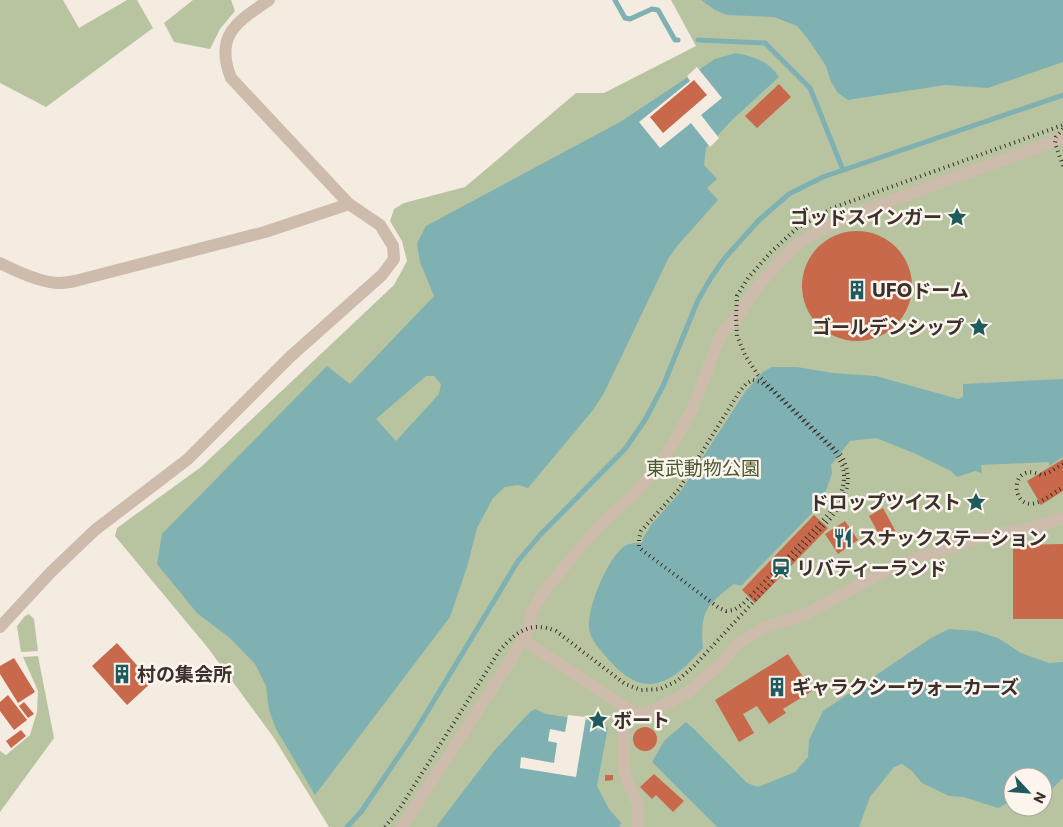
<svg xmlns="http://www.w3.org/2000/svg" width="1063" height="827" font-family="Commissioner,'Noto Sans JP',sans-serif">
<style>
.green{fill:#b8c4a0;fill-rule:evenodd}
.water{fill:#7fb0b2;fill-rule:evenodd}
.pier{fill:#f4ebe1}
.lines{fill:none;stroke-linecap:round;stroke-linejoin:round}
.stream{stroke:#7fb0b2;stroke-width:5}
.building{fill:#c8694b}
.street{stroke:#cdbbac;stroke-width:12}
.rail{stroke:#3b302b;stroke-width:4;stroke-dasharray:1 4;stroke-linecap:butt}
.labels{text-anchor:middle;stroke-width:5;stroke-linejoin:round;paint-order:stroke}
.poi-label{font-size:19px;font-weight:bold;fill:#3b302b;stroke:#fbf5ee;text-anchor:start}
.park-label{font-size:19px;fill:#4a5a2e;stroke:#fbf5ee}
</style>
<rect width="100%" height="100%" fill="#f4ebe1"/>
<path class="green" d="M0,0h63l16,28 48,-28h10l16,28 -107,79 -46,-24z
M193,0h38l4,11 -15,18 -10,20 -36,-7 -10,-19z
M671,0h392v827h-734l-55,-89 -66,-90 -93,-112 2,-8 84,-61 193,-182 13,-24 -5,-20 -12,-20 4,-12 10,-6 61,-16 111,-94h28l92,-47zM1013,777h30v30h-30z
M29,614l5,5 4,32 -17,1 -4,-26 8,-10z
M38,656l16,82 -54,74v-61l6,4 24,-20 7,-23 1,-21 -15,-34z"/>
<path class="water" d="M701,0h362v62l-75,26 -43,-3 -97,15 -10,-7 -7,-11 -5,-16 -18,-27 -11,-13 -23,-9 -47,-2 -12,-5z
M736,53c19,4 32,8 43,24l-47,43 -26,28 -2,17 13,14 -10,9 11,12 -40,45 -10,14 -64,134 -11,17 -65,78 -10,-3 -13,2 -12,11 -16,30 -10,39 -17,50 -135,178 -39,-66 -7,-19 -3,-24 -11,-22 -25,-26 -33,-25 -40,-49 5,-30 165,-168 23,18 84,-88 -14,-34 -3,-19 9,-17 194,-104 95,-63zM426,376h8l7,8 -2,10 -43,47 -20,-22z
M772,367h25l36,6 43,3 82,23 5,-2v-13l100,-5v78l-14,9v-4l-68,3 1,8 -7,-2 -18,6 -6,-6 -37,-18 -38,-15 -26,3 -19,24 1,8 -7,21 -12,18 -72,74 -7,-2c-29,22 -34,28 -31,64 -30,34 -57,54 -93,13 -7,-8 -17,-18 -20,-28 -6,-20 16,-70 31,-84 6,-6 13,-6 21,-6l1,-5 8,-13 30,-34 64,-99 18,-20z
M949,629l27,2 22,7 23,15 28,10 14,-1v116l-20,20v-21h-30v24l-4,1 -11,6 -34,-11 -15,-1 -27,-13 -10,-12 -10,-7 -8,3 -24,30 -11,30h-142l-65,-65 12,-21 22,-19 8,7 53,54 11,4 37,-15 13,-15 1,-17 14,-29 108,-73z
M535,709l11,5 46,7 6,10 10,-4 -11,59 12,23 12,14 -2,4h-183l58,-76 36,-39z"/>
<path class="pier" d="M697,67l25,31 -21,17 18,23 -9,9 -19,-24 -31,25 -21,-26 51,-41 -3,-5z
M568,715l18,2 -10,60 -56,-9 1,-11 33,6 3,-20 -9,-2 2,-12 15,3z"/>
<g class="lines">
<path class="stream" d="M615,0l10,18 5,1 22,-10 6,1 17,30h3
M698,40l67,3 45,45 33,82
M347,827l14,-15 54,-80 103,-171 22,-26 85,-86 20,-29 18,-34 35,-86 13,-22 13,-19 35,-39 30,-26 34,-17 240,-82"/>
</g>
<path class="building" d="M694,80l13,15 -44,38 -13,-16z
M779,84l12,13 -34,31 -12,-12z
M802 286a55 55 0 1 1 110 0a55 55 0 1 1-110 0Z
M1063,459v32l-22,14 -14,-24z
M883,508l14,26 -14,8 -14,-26z
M814,515l14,13 -73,75 -13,-13z
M845,521l13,19 -20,14 -13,-20z
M1063,544v75h-50v-74z
M117,643l35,39 -25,23 -35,-39z
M788,654l24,37 -29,18 3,4 -17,11 -12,-18 -14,8 11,19 -15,9 -24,-42z
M14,658l21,34 -17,11 -18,-29v-8z
M8,695l19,25 -13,10 -14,-19v-9z
M24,702l10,12 -6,4 -9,-12z
M633 739a12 12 0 1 1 24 0a12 12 0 1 1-24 0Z
M21,730l5,6 -15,12 -5,-7z
M654,774l30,27 -11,11 -17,-17 -4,4 -12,-12z
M605,775h8v5l-8,1z"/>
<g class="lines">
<path class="street" d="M0,263c16,8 42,20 59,20 5,0 11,-1 16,-2l190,-49 84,-28
M0,627l51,-55 44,-42 93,-71 103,-103 91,-81 12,-16 -1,-13 -13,-21 -31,-21 -118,-126c-17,-43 6,-56 38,-78
M523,640l105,69 10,4 9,1 40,-21 36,-31 14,-18 26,-16 43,-14 87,-47 87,-30 47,-8 36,-11
M628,709l-4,11v48l3,13 11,23v23
M402,827l108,-166 19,-33 2,-14 11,-20 54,-65 37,-34 22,-24 19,-29 19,-34 24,-64 6,-12 13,-14 22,-32 19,-21 20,-21 42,-24 224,-82"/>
<path class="rail" d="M1063,129l-7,8 -1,6 8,23
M753,380l8,2 9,7 63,61c20,24 10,46 -8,68l-82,86 -9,6 -8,1 -7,-3 -77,-58 -3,-3v-9l2,-7 38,-42 61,-98 6,-7z
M1063,464l-15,9 -7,2c-32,-15 -31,36 -5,28 9,-3 19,-11 27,-16
M385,827l15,-19 100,-158c17,-19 31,-29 56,-19l69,53 16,6 19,-1 17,-8 17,-15 136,-147c16,-22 24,-36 12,-63l-84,-81 -12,-18 -9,-21 -1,-18 1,-22 11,-18 22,-25 27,-25 38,-21 228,-82"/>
</g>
<defs>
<symbol id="sight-bare" viewBox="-9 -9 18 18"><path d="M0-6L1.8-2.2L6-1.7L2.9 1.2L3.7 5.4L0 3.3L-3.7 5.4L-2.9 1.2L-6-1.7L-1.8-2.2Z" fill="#1f5a5e" stroke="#fbf5ee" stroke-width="2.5" paint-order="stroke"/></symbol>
<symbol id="building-bare" viewBox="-9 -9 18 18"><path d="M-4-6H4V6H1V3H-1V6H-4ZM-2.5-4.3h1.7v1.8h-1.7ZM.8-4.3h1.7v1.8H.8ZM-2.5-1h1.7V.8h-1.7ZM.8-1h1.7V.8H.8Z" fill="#1f5a5e" stroke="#fbf5ee" stroke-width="2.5" paint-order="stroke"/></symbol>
<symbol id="restaurant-bare" viewBox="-9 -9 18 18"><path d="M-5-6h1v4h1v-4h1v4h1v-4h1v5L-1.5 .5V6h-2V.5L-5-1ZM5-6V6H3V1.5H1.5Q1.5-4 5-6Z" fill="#1f5a5e" stroke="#fbf5ee" stroke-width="2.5" paint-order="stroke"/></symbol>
<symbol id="station-bare" viewBox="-9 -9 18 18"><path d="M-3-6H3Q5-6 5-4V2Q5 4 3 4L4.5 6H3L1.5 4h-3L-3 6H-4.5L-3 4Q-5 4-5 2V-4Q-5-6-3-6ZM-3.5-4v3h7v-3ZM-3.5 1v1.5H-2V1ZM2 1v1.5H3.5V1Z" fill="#1f5a5e" stroke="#fbf5ee" stroke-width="2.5" paint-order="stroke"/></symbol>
</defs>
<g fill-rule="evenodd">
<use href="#sight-bare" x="943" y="203" width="28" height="28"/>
<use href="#building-bare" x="843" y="276" width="28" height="28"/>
<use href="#sight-bare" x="965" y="313" width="28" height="28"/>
<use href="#sight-bare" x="962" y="488" width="28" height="28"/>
<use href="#restaurant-bare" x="829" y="524" width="28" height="28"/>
<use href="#station-bare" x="767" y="554" width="28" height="28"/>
<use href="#building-bare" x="108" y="660" width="28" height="28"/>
<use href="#building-bare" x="763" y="673" width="28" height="28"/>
<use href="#sight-bare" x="584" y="706" width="28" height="28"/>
</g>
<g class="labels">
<g class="poi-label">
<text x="942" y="224" text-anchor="end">ゴッドスインガー</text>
<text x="872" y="297">UFOドーム</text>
<text x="964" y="334" text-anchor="end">ゴールデンシップ</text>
<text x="961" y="509" text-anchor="end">ドロップツイスト</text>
<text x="858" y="545">スナックステーション</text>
<text x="796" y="575">リバティーランド</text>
<text x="137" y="681">村の集会所</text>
<text x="792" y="694">ギャラクシーウォーカーズ</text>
<text x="613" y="727">ボート</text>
</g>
<g class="park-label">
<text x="703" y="475">東武動物公園</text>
</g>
</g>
<g transform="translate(1028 792) rotate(116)"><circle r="24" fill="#fbf5ee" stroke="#aea6a0"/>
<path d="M0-4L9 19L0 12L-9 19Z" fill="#1f5a5e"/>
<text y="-8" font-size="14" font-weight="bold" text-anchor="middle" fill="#3b302b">N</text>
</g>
</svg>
